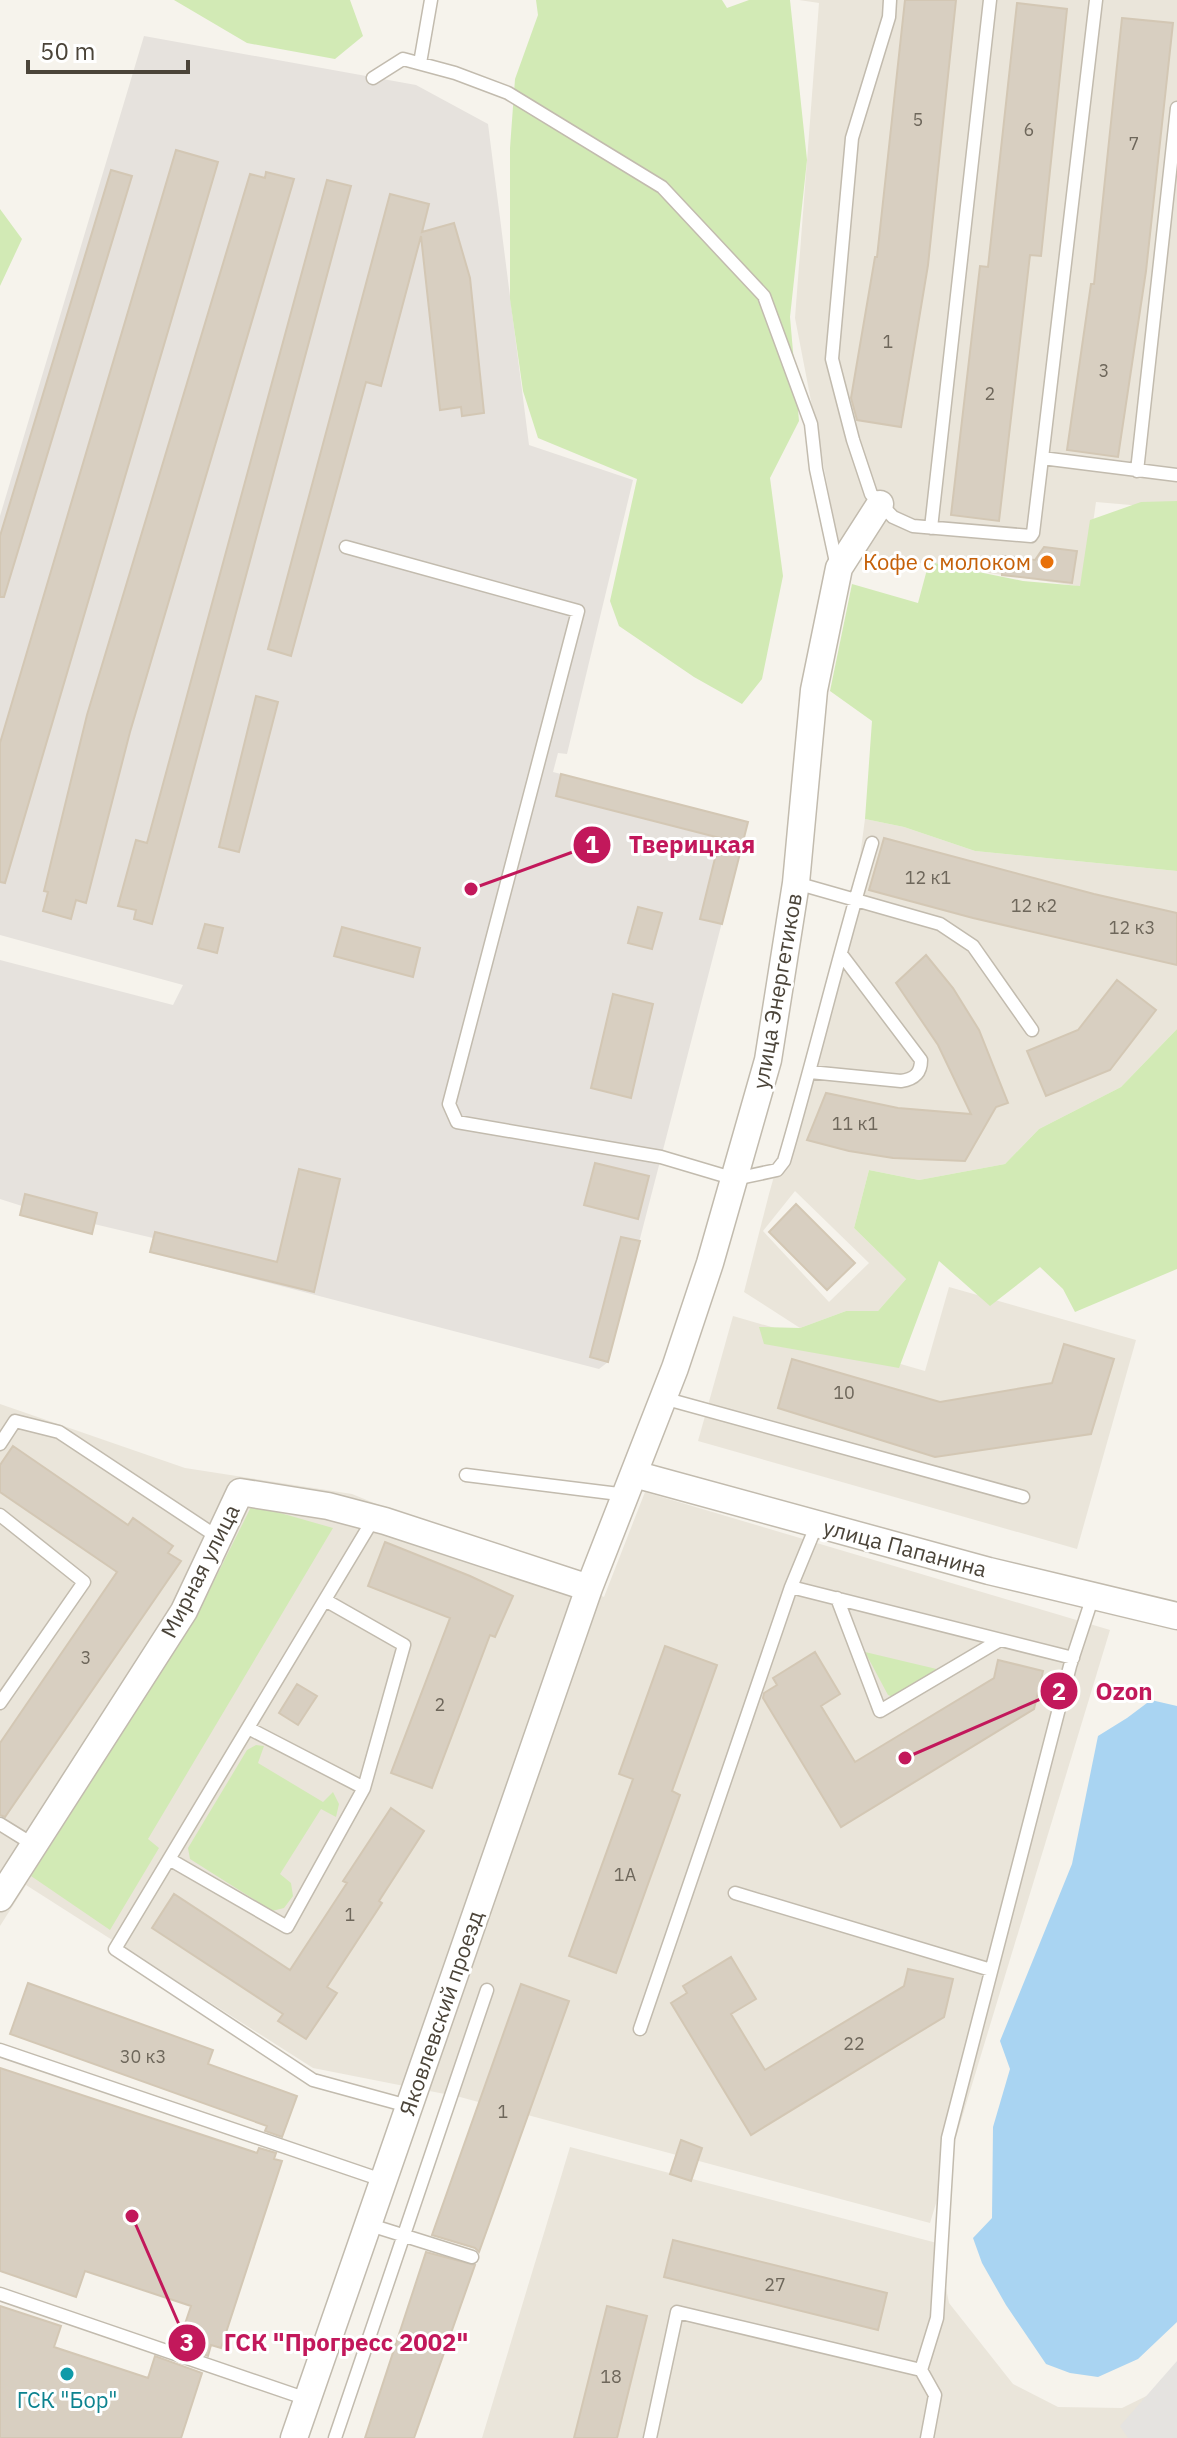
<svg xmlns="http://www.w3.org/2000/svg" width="1177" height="2438" font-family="'IBM Plex Sans',sans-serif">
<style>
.residential{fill:#eae5da;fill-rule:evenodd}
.industrial{fill:#e6e2dd}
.green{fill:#d2eab5}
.parking{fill:#e5e3e0}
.water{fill:#a9d4f2}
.building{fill:#d8cfc1;stroke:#d3c7b4;stroke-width:2}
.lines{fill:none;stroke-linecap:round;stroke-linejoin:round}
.service-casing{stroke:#c2bbae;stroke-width:15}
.minor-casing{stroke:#c2bbae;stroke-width:29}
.service{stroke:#fff;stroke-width:12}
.minor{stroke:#fff;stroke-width:26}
.food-dot{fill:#e8710a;stroke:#fff;stroke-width:3}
.culture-dot{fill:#0f9aa8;stroke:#fff;stroke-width:3}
.labels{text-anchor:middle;stroke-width:6;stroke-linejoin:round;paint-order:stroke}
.number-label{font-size:18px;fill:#6e675b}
.food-label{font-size:22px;fill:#c56008;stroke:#fff;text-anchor:end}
.street-label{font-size:22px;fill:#4b4439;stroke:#fff}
.culture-label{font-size:22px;fill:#0d838f;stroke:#fff}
.leader{fill:none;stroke:#c2185b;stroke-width:3}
.callout-dot{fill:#c2185b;stroke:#fff;stroke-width:3}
.mark-label{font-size:24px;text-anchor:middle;font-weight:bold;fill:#fff}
.callout-label{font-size:24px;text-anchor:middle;font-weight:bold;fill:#c2185b;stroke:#fff;stroke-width:6;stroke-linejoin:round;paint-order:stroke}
</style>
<rect width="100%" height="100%" fill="#f6f3ec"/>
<path class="residential" d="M799,0h378v509l-81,-7 -12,85 -244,-36 -45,-233 24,-315z
M865,819l39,8 71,24 202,20v158l-56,58 -82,42 -34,35 -86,16 -50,-10 -15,58 52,51 -28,32h-32l-46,17 -56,-36 25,-98 87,-308zM795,1191l74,72 -40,39 -66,-71z
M949,1287l187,53 -59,209 -379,-108 35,-125 192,55z
M0,1404l185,64 167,26 252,103 41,-105 465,138 -180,593 -470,-126 -147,-29 -287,-183 -26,41z
M570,2147l367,96 12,60 64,81 45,23 64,1 55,-27v57h-695z"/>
<path class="industrial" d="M144,36l272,49 72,39 41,321 104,35 -66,274 -9,-1 -5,19 195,50 -140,540 -9,7 -449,-117 3,-14 -59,-14 -2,10 -72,-19 2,-9 -22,-7v-239l173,45 10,-20 -183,-50v-419z"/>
<path class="green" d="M174,0h176l13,36 -28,23 -88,-16z
M536,0h186l5,8 22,-8h41l17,160 -17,157 9,104 -29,57 13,98 -21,103 -20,25 -48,-27 -75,-51 -9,-25 27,-122 -99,-41 -15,-47 -13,-92v-151l5,-69 23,-64z
M0,209l22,30 -22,47z
M1177,501v370l-202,-20 -71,-24 -39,-8 7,-98 -42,-30 22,-107 66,19 11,-41 94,19 57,5 10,-66 51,-18z
M1177,1029v240l-102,43 -12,-23 -23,-22 -50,39 -51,-45 -40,107 -135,-24 -5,-17 41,1 46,-17h32l28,-32 -52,-51 15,-58 50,10 86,-16 34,-35 82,-42z
M252,1505l81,23 -185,311 11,9 -49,82 -79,-54 164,-257z
M865,1652l80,19 -47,28 -10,-4z
M256,1745l8,1 -6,17 65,39 10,-10 6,12 -3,13 -15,-8 -41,65 11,9 2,13 -9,12 -12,3 -82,-52 -2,-11 59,-98z"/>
<path class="parking" d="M1177,2361v77h-49l-8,-12z"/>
<path class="water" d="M1151,1700l26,6v616l-39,37 -40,18 -28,-4 -24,-9 -40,-59 -24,-42 -9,-25 19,-20 1,-91 17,-58 -10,-28 72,-177 26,-128 29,-18z"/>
<path class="building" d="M905,0h51l-28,265 -27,162 -44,-7 -6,-22 24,-141h2z
M1017,3l50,6 -26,247 -11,-1 -31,266 -48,-6 29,-249 8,1z
M1122,18l51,5 -27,248 -28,186 -51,-7 24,-166h3z
M176,150l42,12 -213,721 -5,-1v-139z
M111,170l21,6 -128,421h-4v-61z
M266,172l28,7 -164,553 -44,171 -10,-3 -5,19 -28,-8 5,-19 -4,-1 43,-176 163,-541 15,4z
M327,180l24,6 -199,738 -18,-5 2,-9 -18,-4 18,-66 11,3z
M390,194l39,10 -7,28 32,-9 16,55 14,135 -22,3 -1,-9 -21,3 -19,-174 -40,150 -15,-4 -75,274 -23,-7z
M1044,547l33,4 -5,32 -70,-8 1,-19 32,4z
M256,696l22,6 -39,150 -20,-5z
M561,774l187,48 -26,102 -22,-5 20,-81 -164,-42z
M884,838l210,56 83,19v52l-204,-47 -104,-28z
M638,907l24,6 -10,36 -24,-6z
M205,924l18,4 -6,25 -19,-5z
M342,927l78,21 -7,29 -79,-21z
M926,955l27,33 26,42 29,73 -12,4 -31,54 -72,-3 -44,-7 -42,-11 19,-47 72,15 73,6 -33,-69 -42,-62z
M1117,980l39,30 -46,60 -64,26 -19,-45 51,-21z
M613,994l40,10 -22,94 -40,-10z
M595,1163l54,13 -11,43 -54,-14z
M299,1169l41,10 -26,113 -164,-40 5,-20 122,30z
M25,1194l72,19 -5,21 -72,-19z
M796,1204l59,59 -28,27 -58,-58z
M621,1237l19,4 -32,121 -18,-5z
M1064,1344l50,15 -23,75 -156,23 -157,-49 14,-49 148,43 112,-19z
M13,1446l115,79 5,-7 40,28 -5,7 13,8 -176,256 -5,-2v-72l117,-171 -117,-80v-27z
M385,1542l85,34 43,20 -18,41 -5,-2 -58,153 -41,-15 59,-155 -82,-32z
M665,1646l52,19 -45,126 8,4 -64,178 -47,-17 64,-177 -14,-5z
M815,1652l25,42 -19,12 34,56 139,-84 4,-18 45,11 -9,38 -193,118 -78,-129 1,-5 13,-8 -4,-7z
M297,1684l20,12 -19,29 -19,-12z
M391,1808l33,23 -45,70 3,2 -55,84 10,6 -31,46 -28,-18 5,-7 -131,-86 22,-34 116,76 57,-87 -4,-2z
M731,1957l25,42 -25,15 34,56 139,-84 4,-17 45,10 -9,38 -193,118 -80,-132 16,-10 -4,-7z
M28,1983l185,67 -5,14 89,32 -15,41 -17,-6 2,-5 -257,-92z
M521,1984l48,17 -90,251 -4,-4 -43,-13z
M0,2068l257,85 2,-5 17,5 -2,6 8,2 -61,187 -10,-3 -3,11 -30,-11 13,-39 -106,-35 -9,26 -76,-26z
M681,2140l21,8 -11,33 -21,-7z
M673,2240l214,53 -9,37 -214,-53z
M426,2252l49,13 -61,173h-49z
M0,2306l61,20 -7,21 94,31 7,-22 47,17 -21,65h-181z
M607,2306l40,10 -30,122h-43z"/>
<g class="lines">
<defs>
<path id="service" d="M890,0l-1,17 -37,121 -20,221 21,81 18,54 22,23 20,9 118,10 2,-3 9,-75 135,17
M420,63l11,-63
M373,78l30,-19 52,14 53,20 154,94 102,109 47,128 5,45 21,98
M1042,458l54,-458
M1137,471l40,-363
M931,528l59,-528
M346,547l232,64 -129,493 8,18 204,35 74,22 42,-9 7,-9c31,-105 56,-213 88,-318
M796,883l144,41 33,22 59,84
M810,1072l91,9c14,-2 20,-8 20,-21l-80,-106
M663,1398l360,99
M0,1444l15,-23 44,11 160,106
M466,1475l161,20
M0,1515l84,67 -84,121
M374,1518l-259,431 198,131 95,26
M791,1587l282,71
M837,1598l43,113 120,-71
M248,1728l116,60 40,-143 -79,-45
M0,1824l34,21
M169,1859l118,68 77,-139
M735,1893l256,77
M640,2029l151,-442 26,-63
M0,2050l382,130
M367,2224l105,33
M0,2294l307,105
M921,2370l16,-52 11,-180 122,-472 23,-70
M335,2438l152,-448
M650,2438l27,-126 244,58 14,25 -8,43"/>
<path id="minor" d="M634,1474l355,97 188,45
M0,1898l184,-287 56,-119 88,14 57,15 204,67 86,-220 35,-105 58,-203 28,-177 18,-193 25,-122 41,-64
M294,2438l295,-850"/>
</defs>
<use href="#service" class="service-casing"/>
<use href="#minor" class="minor-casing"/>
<use href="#service" class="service"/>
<use href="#minor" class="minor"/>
</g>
<circle class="food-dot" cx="1047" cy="562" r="8"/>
<circle class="culture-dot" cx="67" cy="2374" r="8"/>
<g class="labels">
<g class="number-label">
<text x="918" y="126">5</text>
<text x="1029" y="136">6</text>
<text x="1134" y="150">7</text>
<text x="888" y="348">1</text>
<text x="1104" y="377">3</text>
<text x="990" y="400">2</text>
<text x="928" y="884">12 к1</text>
<text x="1034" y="912">12 к2</text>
<text x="1132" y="934">12 к3</text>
<text x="855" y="1130">11 к1</text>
<text x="844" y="1399">10</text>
<text x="86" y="1664">3</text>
<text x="440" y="1711">2</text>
<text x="625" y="1881">1А</text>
<text x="350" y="1921">1</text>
<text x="854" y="2050">22</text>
<text x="143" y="2063">30 к3</text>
<text x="503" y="2118">1</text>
<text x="775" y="2291">27</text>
<text x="611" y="2383">18</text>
</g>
<g class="food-label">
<text x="1031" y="570">Кофе с молоком</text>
</g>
<g class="street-label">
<text transform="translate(777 991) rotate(-80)" y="8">улица Энергетиков</text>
<text transform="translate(905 1548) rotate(15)" y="8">улица Папанина</text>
<text transform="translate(200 1571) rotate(-63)" y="8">Мирная улица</text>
<text transform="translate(441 2013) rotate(-71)" y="8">Яковлевский проезд</text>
</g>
<g class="culture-label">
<text x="67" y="2408">ГСК "Бор"</text>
</g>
</g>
<path class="leader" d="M471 889L592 845M905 1758L1059 1691M132 2216L187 2343"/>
<g class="callout-dot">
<circle cx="471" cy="889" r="8"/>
<circle cx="905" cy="1758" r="8"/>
<circle cx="132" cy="2216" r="8"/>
<circle cx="592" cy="845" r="20"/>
<circle cx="1059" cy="1691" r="20"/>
<circle cx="187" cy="2343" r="20"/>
</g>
<g class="mark-label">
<text x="592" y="853">1</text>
<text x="1059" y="1700">2</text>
<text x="187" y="2351">3</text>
</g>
<g class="callout-label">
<text x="692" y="853">Тверицкая</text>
<text x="1124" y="1700">Ozon</text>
<text x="346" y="2351">ГСК "Прогресс 2002"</text>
</g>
<path d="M28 60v12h160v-12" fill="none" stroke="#4b4439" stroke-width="4"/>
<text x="40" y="60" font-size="24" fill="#4b4439" stroke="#ffffff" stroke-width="6" paint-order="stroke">50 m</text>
</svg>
